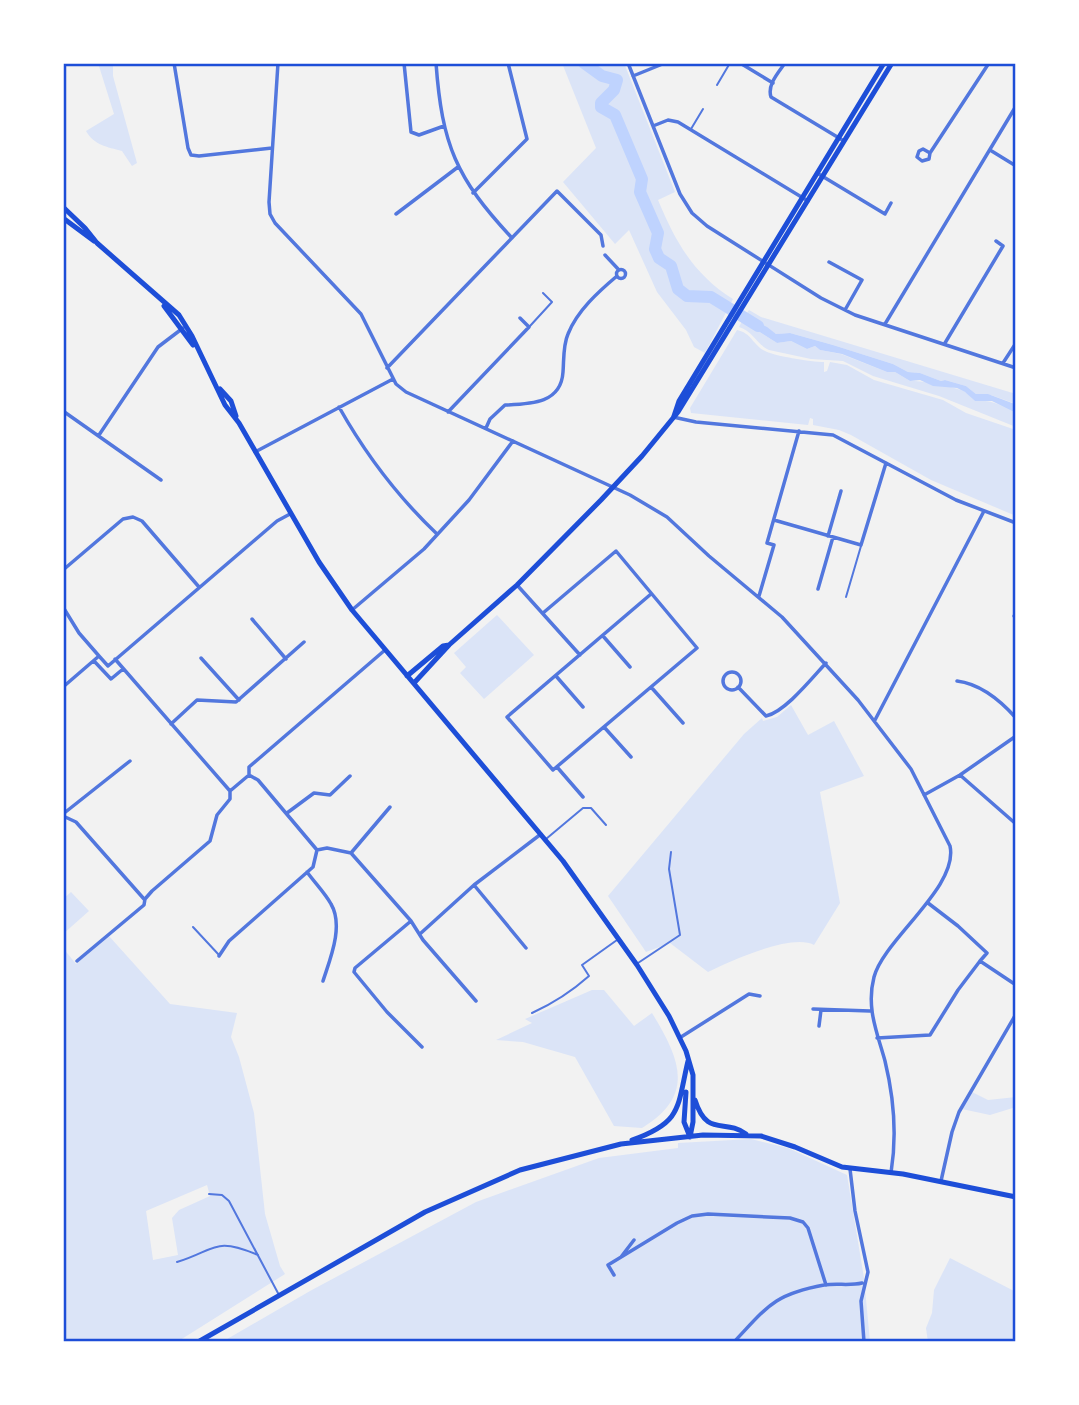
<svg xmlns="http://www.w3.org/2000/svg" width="1079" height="1405" font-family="'IBM Plex Sans',sans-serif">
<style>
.green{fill:#dbe4f7;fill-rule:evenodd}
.water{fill:#bfd3fe}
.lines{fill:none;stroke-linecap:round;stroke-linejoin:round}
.river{stroke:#bfd3fe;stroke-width:12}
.service{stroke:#5277de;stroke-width:2}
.minor{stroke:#5277de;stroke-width:3.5}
.secondary{stroke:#1d4ed8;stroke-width:5}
.neatline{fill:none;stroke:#1d4ed8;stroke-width:2.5}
</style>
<rect width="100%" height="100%" fill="#f2f2f2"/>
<path class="green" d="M98,63h15v13l24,87 -5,3 -10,-15c-15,-4 -28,-6 -36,-20l28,-17z
M562,63h62l51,129 -17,8c17,41 36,75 75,99l-28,54 -11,-6 -8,-17 -29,-38 -28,-62 -14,14 -52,-62 33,-34z
M749,310l12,7 255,77v10l-25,-9 -15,-1 -10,-8 -21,-6 -4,1 -21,-8 -12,-1 -15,-8 -60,-19 -43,-12 -14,1 -31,-18z
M742,321l35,22 14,-2 16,8 8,-3 5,4 21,4 46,18h8l15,9c9,-1 42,5 51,9 6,2 10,7 14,11 17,-2 27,5 41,12v14l-77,-31 -66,-20 -30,-15 -32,-2 -42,-9c-13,-6 -15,-18 -30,-23z
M737,330c14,3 15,13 26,20 9,6 49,12 61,12v10l3,-1 3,-9 17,3 27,15 69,20 23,13 50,17v86l-85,-36 -80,-45 -12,-5 -26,-5v-6l-3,-1 -2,7 -117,-12 -1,-5z
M497,615l37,40 -50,44 -24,-26 6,-6 -12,-14z
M791,705l17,30 26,-14 30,55 -44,16 20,111 -26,42c-22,-12 -84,16 -106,27l-38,-29 -24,9 -38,-56 136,-162 18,-16 1,3 14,-4z
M71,892l18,19 -26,23v-35z
M109,936l61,68 67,9 -6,24 8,20 15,56 11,101 15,52 5,8 -108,68h-114v-394l13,16zM207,1185l3,11 -31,14 -7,8 6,37 -25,5 -7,-49z
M592,990h12l30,36 18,-13c28,46 44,82 -10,115l-28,-2 -39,-69 -52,-15 -27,-2 36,-17 -7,-4z
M972,1092l16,8 28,-3v10l-26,8 -28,-6z
M751,1139l37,9 59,27 17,103 6,64h-648l88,-51 166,-89 123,-44 79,-10v-5z
M950,1258l66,34v50h-88l-2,-14 6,-15 2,-23z"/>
<path class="water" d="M745,316l22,11 9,7 14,-1 43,12 60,19 15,8 12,1 21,8 4,-1 21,6 10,8h12l24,9 4,1v9l-24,-12h-17l-10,-9 -8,-4 -24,-2 -13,-6 -10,1 -15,-9h-8l-45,-18 -22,-4 -5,-4 -8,3 -16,-8 -14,2 -35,-22z"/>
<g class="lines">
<path class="river" d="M584,63l18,13 15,4 -3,10 -13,13v4l14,8 27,64 -2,13 18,41 -3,16 4,9 12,8 7,23 9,7 24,1 47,29"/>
<path class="service" d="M717,85l13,-22
M691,129l12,-20
M530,326l22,-24 -9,-9
M846,597l15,-51
M546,839l37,-31h8l15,17
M193,927l26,28
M638,963l42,-28 -11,-66 2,-17
M532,1013c22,-10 39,-21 57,-37l-7,-11 35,-25
M209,1194l13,1 7,6 50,94
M177,1262c39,-12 37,-26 81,-7"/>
<path class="minor" d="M174,63l14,85 3,7 8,1 73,-8
M278,63l-9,139 1,12 5,9 86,91 35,70 10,8 224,103 37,22 42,39 73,61 76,83 53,69 39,77c9,41 -66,93 -76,131 -8,31 3,55 11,84 9,37 12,75 6,112
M404,63l7,69 8,3 25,-9
M436,63c6,82 20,115 76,175
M628,63l52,131 12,19 15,13 114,72 34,17 161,53
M740,63l33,20
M785,63c-7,10 -18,22 -14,34l73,44
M633,76l32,-13
M653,126l15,-6 10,2 130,79
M990,150l26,16
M930,153l-7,-4 -4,2 -2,6 5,4 7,-2 1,-6 59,-90
M817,173l68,41 6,-11
M473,193l54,-54 -19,-76
M396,214l62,-47
M605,255l14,15
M829,262l33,18 -17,30
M616.5 274a4.5 4.5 0 1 1 9 0a4.5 4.5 0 1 1-9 0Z
M885,324l131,-218
M945,343l58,-97 -7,-5
M1003,363l13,-20
M387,368l170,-177 44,44 2,11
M339,407c27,48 58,89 98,127
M63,411l98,69
M448,412l81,-85 -9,-9
M673,417l23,5 137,13 123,65 60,23
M486,428l4,-9 15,-14c25,-1 56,-1 58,-33 1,-13 0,-27 5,-38 9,-23 30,-42 49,-58
M99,435l59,-88 25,-19
M255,452l138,-73
M774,520l87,25 25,-82
M828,536l13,-45
M63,570l60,-51 10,-2 9,4 57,66
M517,585l63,70
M818,589l15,-52
M759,596l15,-51 -7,-2 32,-112
M63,607l16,26 20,23
M352,610l72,-61 45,-49 44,-59
M543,613l73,-62 81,97 -144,122 -46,-53 144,-123
M1014,616h2
M252,619l34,40
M603,636l27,31
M201,658l38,42
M115,659l115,132
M94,661l17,18 12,-10
M723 681a9 9 0 1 1 18 0a9 9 0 1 1-18 0Z
M556,676l27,31
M957,681c24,3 43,19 59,37
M63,687l36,-31 9,10 169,-145 13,-7
M651,687l32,36
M738,687l28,29c19,-4 46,-38 60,-53
M875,720l109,-209
M171,724l26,-24 39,2 68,-60
M604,727l27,30
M557,767l26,30
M249,775l9,5 59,70
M960,775l56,49
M924,795l36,-20 56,-39
M287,813l27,-20 16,2 20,-19
M63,814l67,-53
M63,816l13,6 68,77
M317,850l10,-2 24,5 60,68 12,19 53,61
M351,853l39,-46
M307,872c8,11 18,21 24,32 13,22 -1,55 -8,77
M474,885l52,63
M928,903l30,23 29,27 -7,8 36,24
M411,921l-56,47 -1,4 33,40 35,35
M421,933l53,-48 67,-51
M219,956l10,-15 84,-74 4,-17
M77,961l67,-56 1,-6 7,-8 58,-50 7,-26 13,-16v-8l19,-16v-8l136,-117
M813,1009l57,2
M819,1026l2,-16
M681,1037l68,-43 11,2
M877,1038l53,-3 28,-45 22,-29
M850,1169l5,42 13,61 -7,29 3,41
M941,1181l11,-49 7,-20 57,-98
M621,1257l13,-17
M614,1275l-6,-10 69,-42 15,-7 16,-2 82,4 13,4 5,6 18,57
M734,1342c33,-35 40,-48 90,-57 13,-2 26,1 38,-2"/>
<path class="secondary" d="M63,207l22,21 12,15 82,72 13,21 33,69 14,18 80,139 33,48 211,251 74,104 32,51 17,35 7,24v47l-3,15
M63,218l31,23
M164,306l29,39
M220,389l11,12 5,15
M674,416l5,-15 205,-338
M407,676l36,-30 6,-1
M414,683l35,-38 68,-60 84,-85 41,-44 36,-44 214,-349
M686,1092l-2,30 6,15
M695,1100c12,38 30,18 51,34
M632,1140c51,-18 45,-33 56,-79
M198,1342l227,-130 95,-42 101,-26 82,-9 58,1 34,11 47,20 61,7 113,23"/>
</g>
<rect width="1079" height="1405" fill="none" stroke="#ffffff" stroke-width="130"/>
<rect x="65" y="65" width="949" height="1275" class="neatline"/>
</svg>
